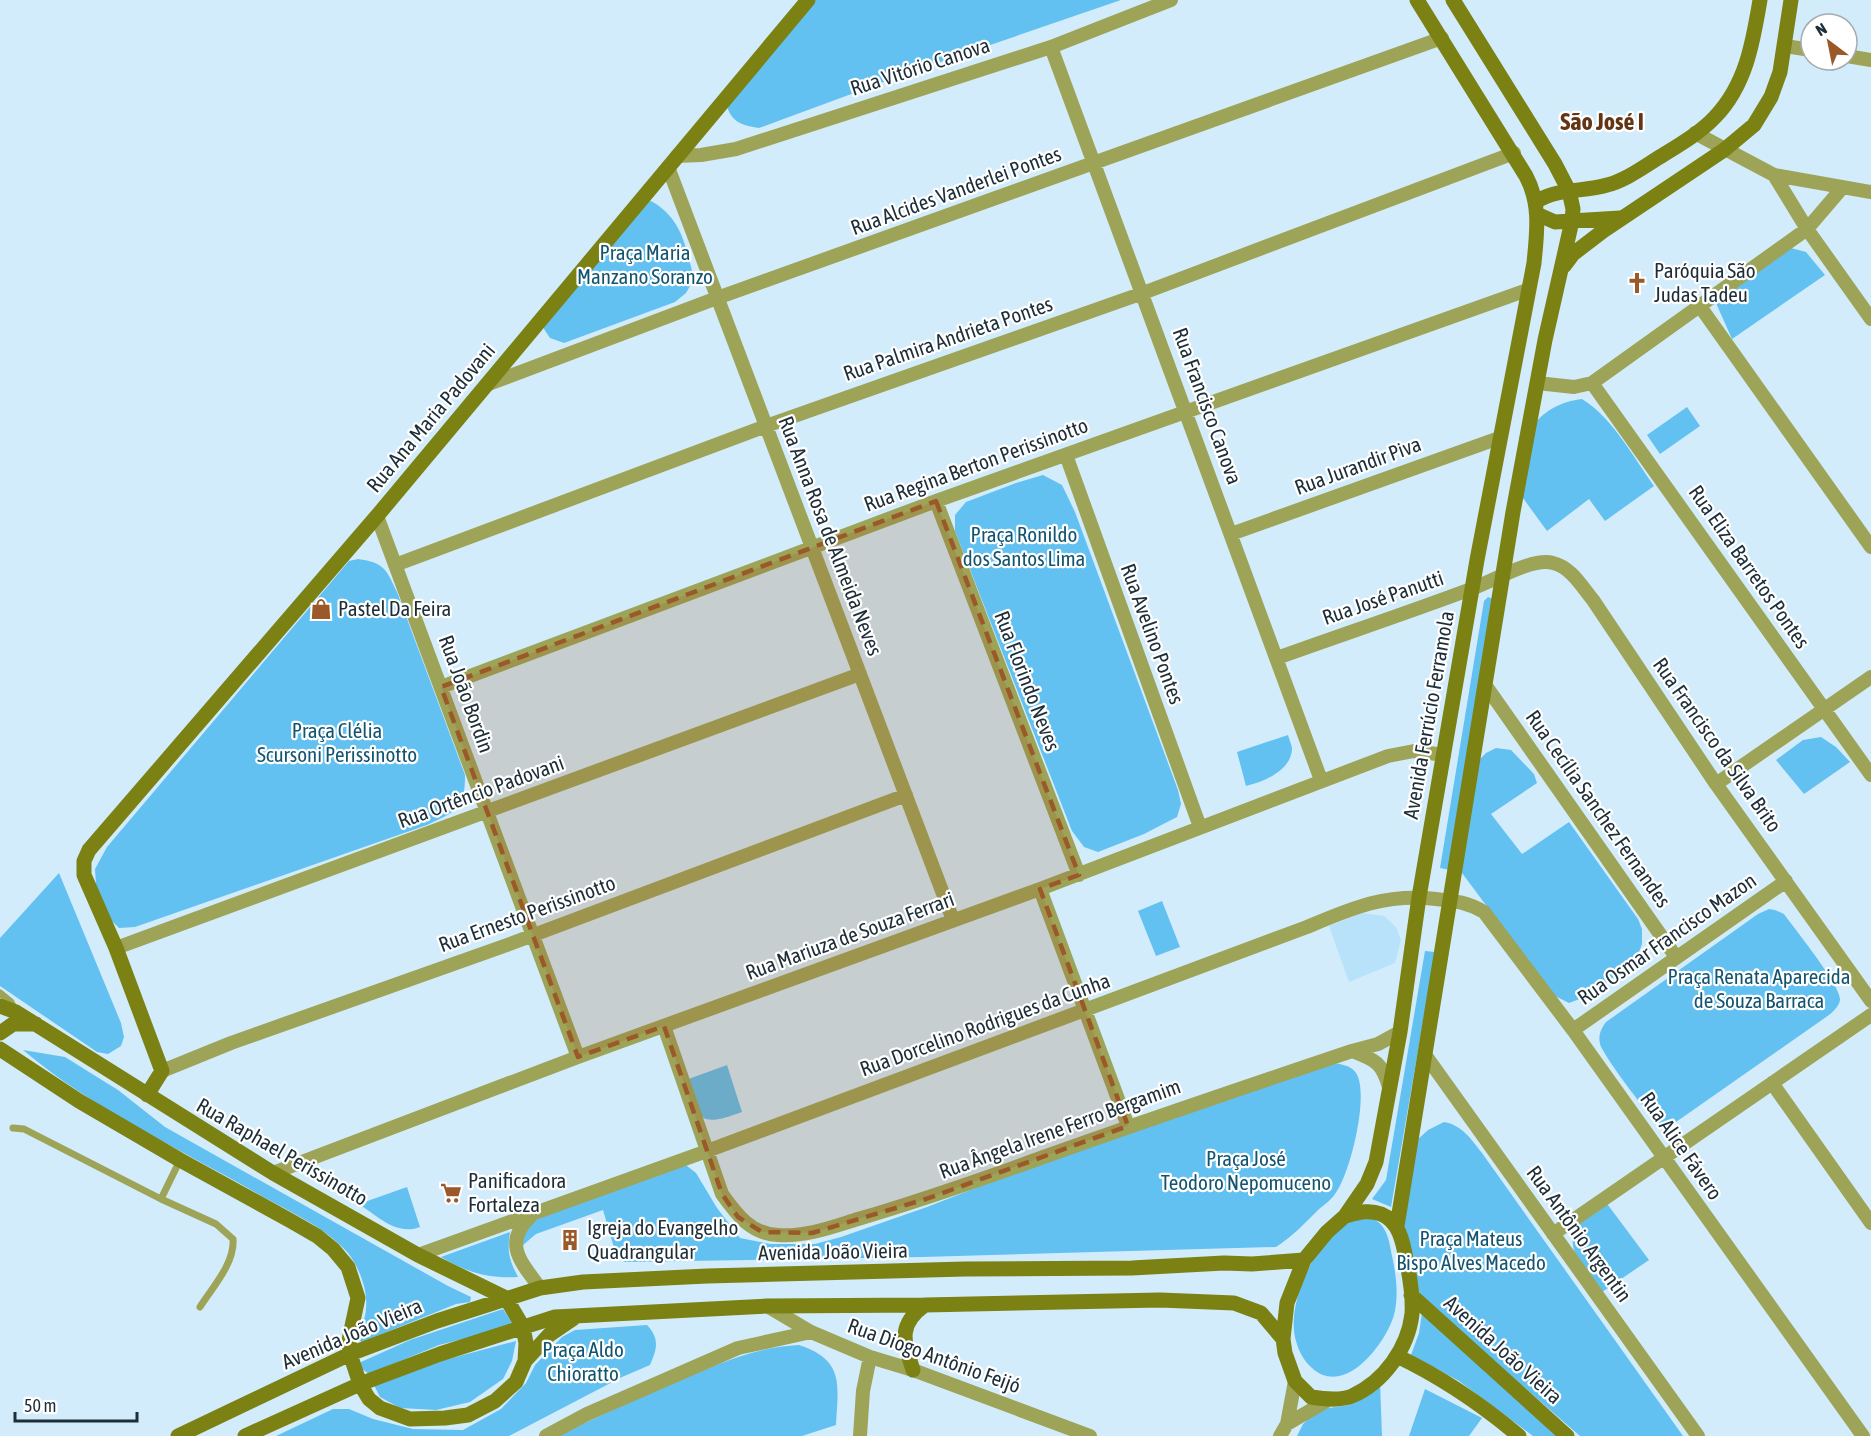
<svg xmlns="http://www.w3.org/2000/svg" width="1871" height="1436" font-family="'Asap Condensed',sans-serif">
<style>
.built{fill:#b8e2fa}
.green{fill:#62c1f1}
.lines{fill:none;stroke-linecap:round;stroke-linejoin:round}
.lane{stroke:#9ea457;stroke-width:7}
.street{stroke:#9ea457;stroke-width:14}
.secondary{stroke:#7b8113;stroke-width:15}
.marked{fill:#9b5829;fill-opacity:0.2;stroke:#9b5829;stroke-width:4.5;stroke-dasharray:12 8;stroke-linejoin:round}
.labels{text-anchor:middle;stroke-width:4.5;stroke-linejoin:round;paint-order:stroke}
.street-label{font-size:21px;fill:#1d2e38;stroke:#fff}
.park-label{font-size:21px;fill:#135571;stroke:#fff}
.poi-label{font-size:21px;fill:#1d2e38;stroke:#fff;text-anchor:start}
.quarter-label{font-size:24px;font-weight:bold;fill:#633514;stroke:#fff}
</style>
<rect width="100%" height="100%" fill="#d2ecfb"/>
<path class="built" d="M1362,913l22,3 12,11 5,13 -6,23 -46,19 -20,-56z"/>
<path class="green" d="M810,0h311l-221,76 -141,52c-19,-3 -27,-6 -33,-24z
M651,201c31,17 35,46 43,78l-8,14 -11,9 -111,41 -14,-5 -6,-9v-14l96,-112z
M1791,248l15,4 19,23 -93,64 -16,-36 6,-11z
M1582,399c30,18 52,59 72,87l-49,35 -16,-22 -42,32 -27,-37c2,-14 5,-56 11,-65 11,-18 31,-28 51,-30z
M1687,407l13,19 -40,28 -13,-19z
M1043,475l19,10 13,27 103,278 3,14 -4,13 -33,17 -46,18 -14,-5 -12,-16 -117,-300v-16l11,-13 50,-19z
M358,559c27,4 28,10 39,33l68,183c0,35 -9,36 -38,50l-292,102 -16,1 -11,-11 -12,-32 -1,-16 12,-22 242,-286z
M1488,597l5,2 -43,271 -10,-2 44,-267z
M1288,735c1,4 4,10 4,14 -1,22 -29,33 -46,37l-9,-34z
M1821,737l15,10 14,15 -46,32 -28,-34 27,-20z
M1496,748l15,2 23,24 3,9 -46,31 31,40 47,-32 69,97 4,10v15l-6,16 -46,35 -21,8 -16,-8 -91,-122 -2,-18 15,-91 11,-11z
M59,873l62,150 3,14 -3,9 -13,8 -11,-2 -97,-66v-48z
M1162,901l18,46 -24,9 -18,-45z
M1769,909l6,1 9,4c10,14 58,73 56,86 -1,6 -6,11 -11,15l-153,107c-4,2 -9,5 -14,3 -10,-3 -59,-70 -62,-81 -2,-9 1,-15 6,-22l152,-108z
M1425,951l10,1 -44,255 -19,-8 14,-19z
M23,1050l42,7 53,33 47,37 283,159 23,11 -1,5 -14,2 -94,38 -5,-3c3,-10 9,-21 9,-31 2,-18 -7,-41 -18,-55 -23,-26 -58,-41 -88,-58 -80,-46 -166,-85 -237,-145z
M1332,1063c8,1 19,2 24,10 14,21 -6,102 -21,121 -4,6 -11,11 -17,16 -13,13 -26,27 -42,37l-354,10 -297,5 -8,-4 -14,-48 -67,24 -13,11 -3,-19 162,-64 14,11 21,35 23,30 30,6h45l26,-7 86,-30 100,-39z
M727,1065l15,47c-43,16 -43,8 -59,-31z
M1444,1122c18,3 27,17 38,31l201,283h-103l-161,-140 -16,-65 13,-90 12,-11z
M407,1187l13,40c-23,9 -43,-11 -61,-23z
M1605,1201l44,59 -47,32c-17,-18 -41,-46 -23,-71 5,-8 18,-14 26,-20z
M1371,1218c16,6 18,22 21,38 4,18 7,40 2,59 -8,28 -49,83 -82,53 -8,-7 -13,-16 -16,-27 -11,-36 19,-101 53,-119 7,-3 14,-3 22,-4z
M510,1232c-3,20 -1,27 8,45 -29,2 -52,-5 -77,-20z
M503,1309l11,17 -75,19 -70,29 -8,-6v-6l49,-22z
M1422,1313l137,123h-26l-74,-55 -48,-26 8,-22z
M647,1325c13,14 10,24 3,40l-28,12 -113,59h-233l57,-27h16l24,10 40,10 50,1 38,-21 25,-26 9,-18 27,-28 13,-7z
M516,1341l-4,20 -9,18 -33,23 -34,8 -36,-2 -20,-11 -6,-12 63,-23z
M799,1345c46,15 39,40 37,80l-34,11h-243c37,-19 75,-36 113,-52 41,-18 82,-37 127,-39z
M1380,1382l2,54h-85l6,-12 7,-7 12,-8 27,-4z
M1425,1389l57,29 -13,18h-60z"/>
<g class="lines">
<path class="lane" d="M0,993l11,9 3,6
M13,1128l11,1 137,70 19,-39
M161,1199l55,25 17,15c2,24 -21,49 -33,68"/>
<path class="street" d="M1785,46l26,4
M1051,47l270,733
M1847,56l24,4
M1695,133l79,42 33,54 64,90
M677,156l24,-1 35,-6 315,-102 120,-47
M668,167l285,753
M1774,175l97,17
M1699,305l172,242
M1537,383l37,4 18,-4 215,-154 36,-42
M1592,383l279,392
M486,385l231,-87 725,-260
M1066,455l134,372
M936,501l143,374
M377,516l201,541
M1231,534l268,-96
M395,565l371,-139 377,-133 371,-140
M1277,658c64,-23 130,-45 194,-69 21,-7 61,-32 82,-26 18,4 29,24 40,37l123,184 155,217
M1486,686l190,271
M441,687l495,-186 591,-211
M1716,784l155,-107
M1040,889l88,237
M116,948l744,-274
M664,1026l58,168c15,21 29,40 56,41 28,2 54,-8 80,-16 52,-15 104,-33 155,-51 113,-41 226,-79 339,-117l26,-7 22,-12
M1573,1030l213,-149
M1352,1051c23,9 30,11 37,36
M1426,1056l272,380
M162,1071l69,-28 276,-98 399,-150
M1772,1083l99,140
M273,1173l305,-116 462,-168 348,-133 26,-5 30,4
M530,1217c-28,27 -8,46 10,71
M1553,1234l318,-219
M418,1255l289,-104 600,-224c45,-19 79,-34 129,-28 19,2 31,3 48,13l89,118 290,406
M767,1306l44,26 59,25 43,13 177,66
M1287,1424l43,-25
M546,1436l41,-22 151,-66 73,-16
M860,1436l3,-45 7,-34
M1280,1436l7,-12 8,-43"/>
<path class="secondary" d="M1537,201c22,-13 46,-9 70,-16 20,-5 39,-20 56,-30 18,-11 38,-23 52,-38 31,-32 38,-75 45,-117
M1537,214l18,8 65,-4
M1564,266l9,-12 30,-23 121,-81 30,-25 17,-28 9,-25 11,-72
M0,1006l16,6 257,161 145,82 88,43 17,29 3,16 -1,18 -9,21 -21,19 -27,14 -23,3 -35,1 -30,-11 -11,-9 -9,-15 -10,-30 -1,-14 9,-42 -10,-31 -15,-18 -16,-13 -26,-15 -111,-61 -101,-59 -79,-52
M0,1033l13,-9h23
M147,1095l15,-24 -46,-123 -32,-73v-14l5,-11 288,-334 431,-516
M1345,1216c12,-3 23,-7 36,-2 18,7 22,28 25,45 4,18 7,38 6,55 -4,34 -28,68 -60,82 -12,5 -28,3 -41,1l-16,-16 -10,-28 -2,-14 4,-36 17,-43 23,-28 18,-16 22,-32 9,-22 24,-130 19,-135 58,-337 57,-297c3,-31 7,-59 -8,-87l-109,-176
M1397,1226l116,-714 32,-172 27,-119 1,-12 -4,-18 -14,-27 -102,-164
M1411,1295l156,141
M1397,1356c46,22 83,47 122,80
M525,1361l24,-26 25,-17
M913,1370c-9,-28 -16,-45 12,-65
M178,1436l172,-82 87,-33 103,-33 43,-6 124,-6 258,-7 167,-1 92,-5 28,1 52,-4
M245,1436l115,-52 80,-30 115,-37 212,-11 158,-1 235,-5 74,3 27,10 22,26"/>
</g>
<path class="marked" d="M936,501l143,374 -39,14 88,237 -202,73 -114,34 -50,-1 -24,-15 -16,-23 -58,-168 -86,31 -137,-370z"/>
<defs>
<symbol id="church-bare" viewBox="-9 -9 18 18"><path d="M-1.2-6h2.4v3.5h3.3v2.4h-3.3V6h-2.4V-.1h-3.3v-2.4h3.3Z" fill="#9b5829" stroke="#fff" stroke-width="2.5" paint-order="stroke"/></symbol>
<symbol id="shop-bare" viewBox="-9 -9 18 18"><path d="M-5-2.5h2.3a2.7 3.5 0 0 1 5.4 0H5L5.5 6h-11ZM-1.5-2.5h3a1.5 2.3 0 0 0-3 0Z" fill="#9b5829" stroke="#fff" stroke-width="2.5" paint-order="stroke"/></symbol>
<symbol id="supermarket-bare" viewBox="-9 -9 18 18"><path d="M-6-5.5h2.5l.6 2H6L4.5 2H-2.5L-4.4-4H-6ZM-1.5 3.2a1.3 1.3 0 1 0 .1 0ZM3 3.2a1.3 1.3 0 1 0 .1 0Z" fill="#9b5829" stroke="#fff" stroke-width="2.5" paint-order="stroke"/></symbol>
<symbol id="building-bare" viewBox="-9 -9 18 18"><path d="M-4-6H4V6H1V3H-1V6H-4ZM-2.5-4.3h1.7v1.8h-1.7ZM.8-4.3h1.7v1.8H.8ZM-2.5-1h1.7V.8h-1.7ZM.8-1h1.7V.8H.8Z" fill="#9b5829" stroke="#fff" stroke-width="2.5" paint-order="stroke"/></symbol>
</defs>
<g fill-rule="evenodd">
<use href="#church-bare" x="1622" y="268" width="30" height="30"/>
<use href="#shop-bare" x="306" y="594" width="30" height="30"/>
<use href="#supermarket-bare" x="436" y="1178" width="30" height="30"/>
<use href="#building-bare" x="555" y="1225" width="30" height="30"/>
</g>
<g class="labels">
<g class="street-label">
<text transform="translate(920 67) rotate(-18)" y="7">Rua Vitório Canova</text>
<text transform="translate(956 191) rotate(-20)" y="7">Rua Alcides Vanderlei Pontes</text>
<text transform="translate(948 339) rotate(-19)" y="7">Rua Palmira Andrieta Pontes</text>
<text transform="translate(1207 406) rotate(70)" y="7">Rua Francisco Canova</text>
<text transform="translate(431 418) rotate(-50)" y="7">Rua Ana Maria Padovani</text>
<text transform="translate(976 465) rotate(-20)" y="7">Rua Regina Berton Perissinotto</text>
<text transform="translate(1358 466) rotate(-20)" y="7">Rua Jurandir Piva</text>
<text transform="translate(830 536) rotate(69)" y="7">Rua Anna Rosa de Almeida Neves</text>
<text transform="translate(1749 567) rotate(55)" y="7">Rua Eliza Barretos Pontes</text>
<text transform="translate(1383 598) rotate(-19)" y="7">Rua José Panutti</text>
<text transform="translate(1152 634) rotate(70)" y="7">Rua Avelino Pontes</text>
<text transform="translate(1027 681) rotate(69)" y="7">Rua Florindo Neves</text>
<text transform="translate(466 694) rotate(70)" y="7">Rua João Bordin</text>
<text transform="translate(1429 715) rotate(-80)" y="7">Avenida Ferrúcio Ferramola</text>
<text transform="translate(1717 745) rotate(55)" y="7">Rua Francisco da Silva Brito</text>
<text transform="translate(481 792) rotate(-20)" y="7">Rua Ortêncio Padovani</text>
<text transform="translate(1598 809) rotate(55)" y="7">Rua Cecília Sanchez Fernandes</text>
<text transform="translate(527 914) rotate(-20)" y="7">Rua Ernesto Perissinotto</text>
<text transform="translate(850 936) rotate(-20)" y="7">Rua Mariuza de Souza Ferrari</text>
<text transform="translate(1667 939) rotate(-35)" y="7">Rua Osmar Francisco Mazon</text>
<text transform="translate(985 1025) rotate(-20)" y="7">Rua Dorcelino Rodrigues da Cunha</text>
<text transform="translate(1060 1129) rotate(-20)" y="7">Rua Ângela Irene Ferro Bergamim</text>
<text transform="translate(1681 1146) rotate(55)" y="7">Rua Alice Fávero</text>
<text transform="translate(282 1152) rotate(30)" y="7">Rua Raphael Perissinotto</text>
<text transform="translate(1579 1234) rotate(54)" y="7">Rua Antônio Argentin</text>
<text transform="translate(833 1252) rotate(-1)" y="7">Avenida João Vieira</text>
<text transform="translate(352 1334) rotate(-23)" y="7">Avenida João Vieira</text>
<text transform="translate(1503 1350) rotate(42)" y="7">Avenida João Vieira</text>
<text transform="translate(934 1356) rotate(20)" y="7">Rua Diogo Antônio Feijó</text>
</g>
<g class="park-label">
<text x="645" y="260">Praça Maria<tspan x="645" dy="24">Manzano Soranzo</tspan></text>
<text x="1024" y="542">Praça Ronildo<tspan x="1024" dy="24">dos Santos Lima</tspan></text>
<text x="337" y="738">Praça Clélia<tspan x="337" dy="24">Scursoni Perissinotto</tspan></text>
<text x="1759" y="984">Praça Renata Aparecida<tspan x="1759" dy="24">de Souza Barraca</tspan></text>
<text x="1246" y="1166">Praça José<tspan x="1246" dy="24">Teodoro Nepomuceno</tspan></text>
<text x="1471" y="1246">Praça Mateus<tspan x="1471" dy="24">Bispo Alves Macedo</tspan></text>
<text x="583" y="1357">Praça Aldo<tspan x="583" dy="24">Chioratto</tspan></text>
</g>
<g class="poi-label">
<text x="1654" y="278">Paróquia São<tspan x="1654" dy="24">Judas Tadeu</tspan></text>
<text x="338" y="616">Pastel Da Feira</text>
<text x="468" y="1188">Panificadora<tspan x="468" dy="24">Fortaleza</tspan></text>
<text x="587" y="1235">Igreja do Evangelho<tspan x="587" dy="24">Quadrangular</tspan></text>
</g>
<g class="quarter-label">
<text x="1602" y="130">São José I</text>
</g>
</g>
<g transform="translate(1829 42) rotate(328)"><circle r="28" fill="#ffffff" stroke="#a5abaf" stroke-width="1.5"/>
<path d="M0-4.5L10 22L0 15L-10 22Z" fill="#9b5829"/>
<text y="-9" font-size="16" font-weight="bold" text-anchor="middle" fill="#1d2e38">N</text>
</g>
<path d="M15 1412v9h122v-9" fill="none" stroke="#1d2e38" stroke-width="3"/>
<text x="24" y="1412" font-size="18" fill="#1d2e38" stroke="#ffffff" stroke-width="4.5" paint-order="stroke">50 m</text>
</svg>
